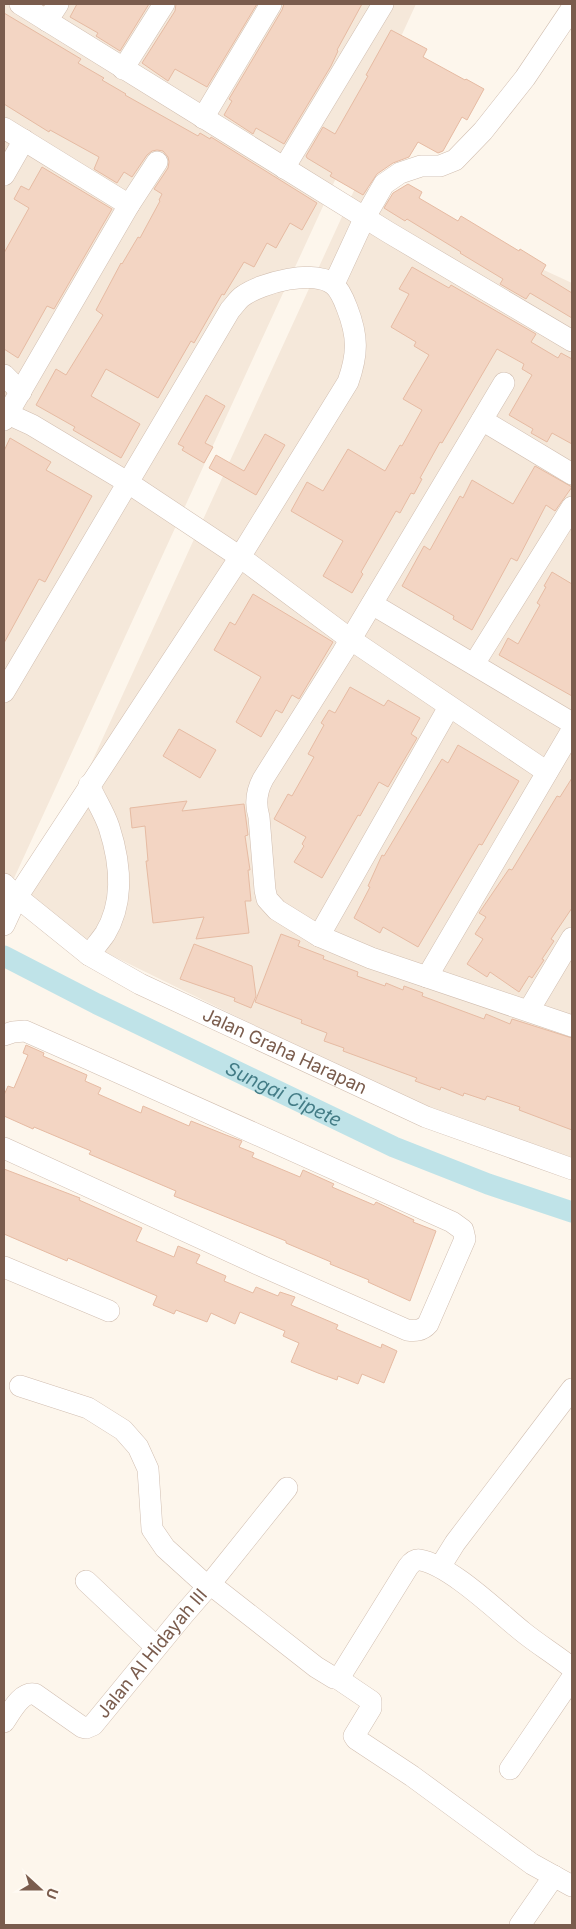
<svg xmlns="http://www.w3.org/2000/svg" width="576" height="1929" font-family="Inter,sans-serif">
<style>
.residential{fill:#f5e8da}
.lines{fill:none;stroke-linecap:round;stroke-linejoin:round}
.canal{stroke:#bfe3e8;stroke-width:21}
.building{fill:#f3d5c3;stroke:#e6bba3}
.minor-casing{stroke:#d1beb0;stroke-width:22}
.minor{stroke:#fff;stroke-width:21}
.labels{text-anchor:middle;stroke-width:4;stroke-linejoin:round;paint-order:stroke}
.street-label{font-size:18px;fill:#7a5c4d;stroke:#fffaf3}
.water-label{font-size:19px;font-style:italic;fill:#437c86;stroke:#fffaf3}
</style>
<rect width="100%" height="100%" fill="#fdf6ec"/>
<path class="residential" d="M4,4h412l-412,896z
M357,184l215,99v888l-28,-4 -521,-255z"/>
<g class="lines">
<path class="canal" id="s1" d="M4,956l93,48 297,143 94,37 84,28"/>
</g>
<path class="building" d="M77,4h72l-29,47 -24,-15 2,-3 -28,-16z
M176,4h81l-50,83 -32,-18 -7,12 -26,-18 33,-52z
M284,4h78l-25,46 1,1 -7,15 -47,78 -28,-16 -3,6 -29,-19 8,-14 -3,-2 53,-89z
M4,13l77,46 -3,4 26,15 -2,2 24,14 -1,1 73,41 2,-3 10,6 1,-2 106,66 -15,27 -12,-7 -14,25 -9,-5 -13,24 -10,-5 -20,33 -2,-1 -28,49 -3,-2 -33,57 -52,-29 -15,27 49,28 -19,34 -48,-28 2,-3 -39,-22 20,-36 10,6 37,-60 -7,-5 25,-47 1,1 16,-27 2,1 20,-37 -1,-1 3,-6 -8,-5 14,-21 1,-6 -1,-5 -5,-6 -6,-1 -5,1 -5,4 -15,22 -8,-5 -7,11 -23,-14 5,-12 -49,-27 -1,2 -45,-28z
M391,30l36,19 -4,8 42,23 1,-1 18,10 -17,31 -5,-3 -19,34 -5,2 -20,-11 -9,15 -16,6 -16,11 -14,21 -33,-19 2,-3 -25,-15 -1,-2 17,-29 12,7 33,-58 -2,-1z
M42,167l70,42 -58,100 -7,-3 -29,52 -14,-9v-96l25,-45 -15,-9 7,-13 8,4z
M408,184l14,8 -3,6 39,23 3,-5 58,35 1,-2 26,16 -5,9 31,19v25l-42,-25 -4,6 -26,-15 3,-5 -43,-26 1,-1 -54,-33 -2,2 -21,-13 9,-15z
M412,267l37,21 2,-3 85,49 -5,8 27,16 3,-5 11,6v85l-20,-11 -5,9 -16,-9 2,-4 -24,-14 23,-40 -10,-6 2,-5 -27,-15 -55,94 -2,-1 -20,36 2,1 -8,15 -3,-1 -11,20 -4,-2 -35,61 2,2 -11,19 -29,-17 20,-35 -52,-30 16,-29 16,9 25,-42 37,22 15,-26 2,1 20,-36 -19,-11 26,-44 -15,-9 2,-4 -25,-15 18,-33 -10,-5z
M206,395l19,11 -20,37 8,4 -9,16 -22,-13 2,-3 -6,-3z
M265,434l20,11 -29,50 -47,-27 7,-13 28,16z
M10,438l41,24 -5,8 46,26 -47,86 -6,-3 -35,64v-192z
M535,466l37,21 -17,24 -9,-6 -29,56 -6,-3 -39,72 -19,-11 1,-3 -52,-30 22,-40 6,4 30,-54 3,2 9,-18 41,24z
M552,572l20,12v112l-73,-41 9,-17 10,6 22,-39 -3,-2 9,-16 -2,-1z
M253,594l80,48 -34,57 -7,-4 -10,18 -6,-3 -15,27 -25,-15 25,-45 -47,-27 16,-28 5,3z
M350,687l34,19 4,-6 32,18 -9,16 6,4 -29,49 -9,-5 -19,34 -2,-1 -36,63 -28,-16 10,-16 -2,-2 4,-7 -32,-18 14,-25 4,2 22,-39 -6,-3 16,-29 -3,-2 8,-13 6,3z
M179,729l37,21 -16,28 -37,-22z
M458,745l61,36 -37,64 -3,-1 -61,103 -35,-20 -3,6 -26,-15 16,-31 -2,-1 14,-31 2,1 58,-97 6,4z
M572,778v130l-21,31 3,2 -12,18 2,1 -12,18 -3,-2 -10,16 -29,-20 -3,5 -20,-13 16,-25 -8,-5 11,-17 -7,-4 30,-44 3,1 45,-74 3,1z
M187,801l-5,10 62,-7 4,31 -3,1 5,34h-2l3,31h-6l4,32 -53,6 8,-22 -51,6 -7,-62h2l-3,-35 -13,2 -2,-20z
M281,934l19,7 -2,5 26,10 -1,3 35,13 -1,4 28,10 1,-3 17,7 1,-4 19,7 -1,3 62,23 2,-5 24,10 2,-5 60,19v92l-53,-20 1,-3 -33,-11 -2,4 -21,-7 -1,3 -22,-9 -1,3 -25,-9 2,-3 -74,-27 1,-3 -20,-7 3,-8 -26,-10 1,-3 -47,-18z
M194,944l58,22 4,30 -5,12 -17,-7 1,-3 -55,-19z
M26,1045l18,8 -1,3 44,19 -2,6 16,7 -3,6 43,19 2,-7 46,20 2,-5 35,14 16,6 -3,6 15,6 -2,4 48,20 3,-7 31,14 -2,3 42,18 2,-3 38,18 -1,2 23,9 -26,70 -42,-19 1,-2 -39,-16 1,-2 -45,-19v-2l-112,-45 2,-5 -87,-37 2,-3 -57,-24 -1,2 -29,-13v-21l4,-9 6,2 14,-33 -5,-2z
M4,1169l76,29 -1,2 63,28 -6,13 38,16 4,-11 22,9 -4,8 30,13 -2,5 29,12 3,-6 22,9 2,-4 15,5 -4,8 47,20 -2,4 45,19 1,-4 15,7 -13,32 -22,-9 -4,10 -20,-8 -1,4 -19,-7 -27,-11 8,-19 -16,-7 2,-5 -45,-19 -5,12 -24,-11 -4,9 -31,-12 -2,4 -21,-9 4,-9 -89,-38 -1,3 -63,-27z"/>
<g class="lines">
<defs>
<g id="minor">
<path d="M20,4l368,228 184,109"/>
<path d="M47,21l11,-17"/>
<path d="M123,69l41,-65"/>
<path d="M203,118l68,-114"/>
<path d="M4,128l125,77"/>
<path d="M284,168l99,-164"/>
<path d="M4,175l20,-35"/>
<path d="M334,284l31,-67 19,-33 16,-11 21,-7h19l15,-6 28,-29 42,-53 47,-70"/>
<path d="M4,375l17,17"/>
<path d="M504,383l-161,269 -80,127c-7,13 -8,25 -4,38l6,73 2,9 10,11 42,26 52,22 201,68"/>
<path d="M8,414l24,11 95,57 113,75 110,82 197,133"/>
<path d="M4,420l125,-215 28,-43"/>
<path d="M482,420l90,54"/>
<path d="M372,604l200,119"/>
<path d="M474,664l98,-157"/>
<path d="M4,692l226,-382c4,-4 8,-11 13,-14 18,-13 72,-28 91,-11 6,5 10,15 13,23 11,28 11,46 1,74l-108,175 -223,340 -13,28"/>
<path d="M89,785c6,14 15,27 20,42 11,34 16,74 -4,107 -5,7 -11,14 -16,21"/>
<path id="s2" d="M4,884l13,13 72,58 51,29 286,133 146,52"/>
<path d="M319,936l130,-229"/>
<path d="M427,977l145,-247"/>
<path d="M529,1010l43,-72"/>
<path d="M4,1035l9,-3 12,-1 61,27 366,164 11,8 2,9 -37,85c-6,7 -13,7 -21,6l-143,-63 -260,-119"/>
<path d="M4,1267l105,44"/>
<path d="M20,1386l68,22 35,22 15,17 10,22 4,60 13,19 42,38"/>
<path d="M440,1567l15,-24 117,-154"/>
<path d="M86,1581l70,66"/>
<path d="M210,1584l77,-96"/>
<path d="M337,1678l34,23v7l-17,28 2,3 56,37 120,88 40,22"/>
<path id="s3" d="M4,1722c7,-10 17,-31 31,-28l47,33 4,1 7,-3 91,-111 26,-30 106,83 18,11 7,-3 67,-108c3,-4 7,-8 12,-7 30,5 78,52 103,72 16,13 33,23 49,36"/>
<path d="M510,1769l62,-91"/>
<path d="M520,1925l34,-49"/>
</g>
</defs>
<use href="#minor" class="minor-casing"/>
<use href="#minor" class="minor"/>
</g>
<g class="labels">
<g class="street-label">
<text dy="6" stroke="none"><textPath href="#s2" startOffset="329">Jalan Graha Harapan</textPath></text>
<text dy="6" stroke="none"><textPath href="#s3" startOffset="206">Jalan Al Hidayah III</textPath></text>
</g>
<g class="water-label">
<text dy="7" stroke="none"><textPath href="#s1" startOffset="312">Sungai Cipete</textPath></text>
</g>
</g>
<rect width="576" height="1929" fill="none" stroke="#7a5c4d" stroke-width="10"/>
<g transform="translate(40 1889) rotate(111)" stroke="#fffaf3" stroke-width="4" paint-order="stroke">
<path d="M0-4L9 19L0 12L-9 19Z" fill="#7a5c4d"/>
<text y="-8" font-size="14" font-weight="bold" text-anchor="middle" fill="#7a5c4d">U</text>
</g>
</svg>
